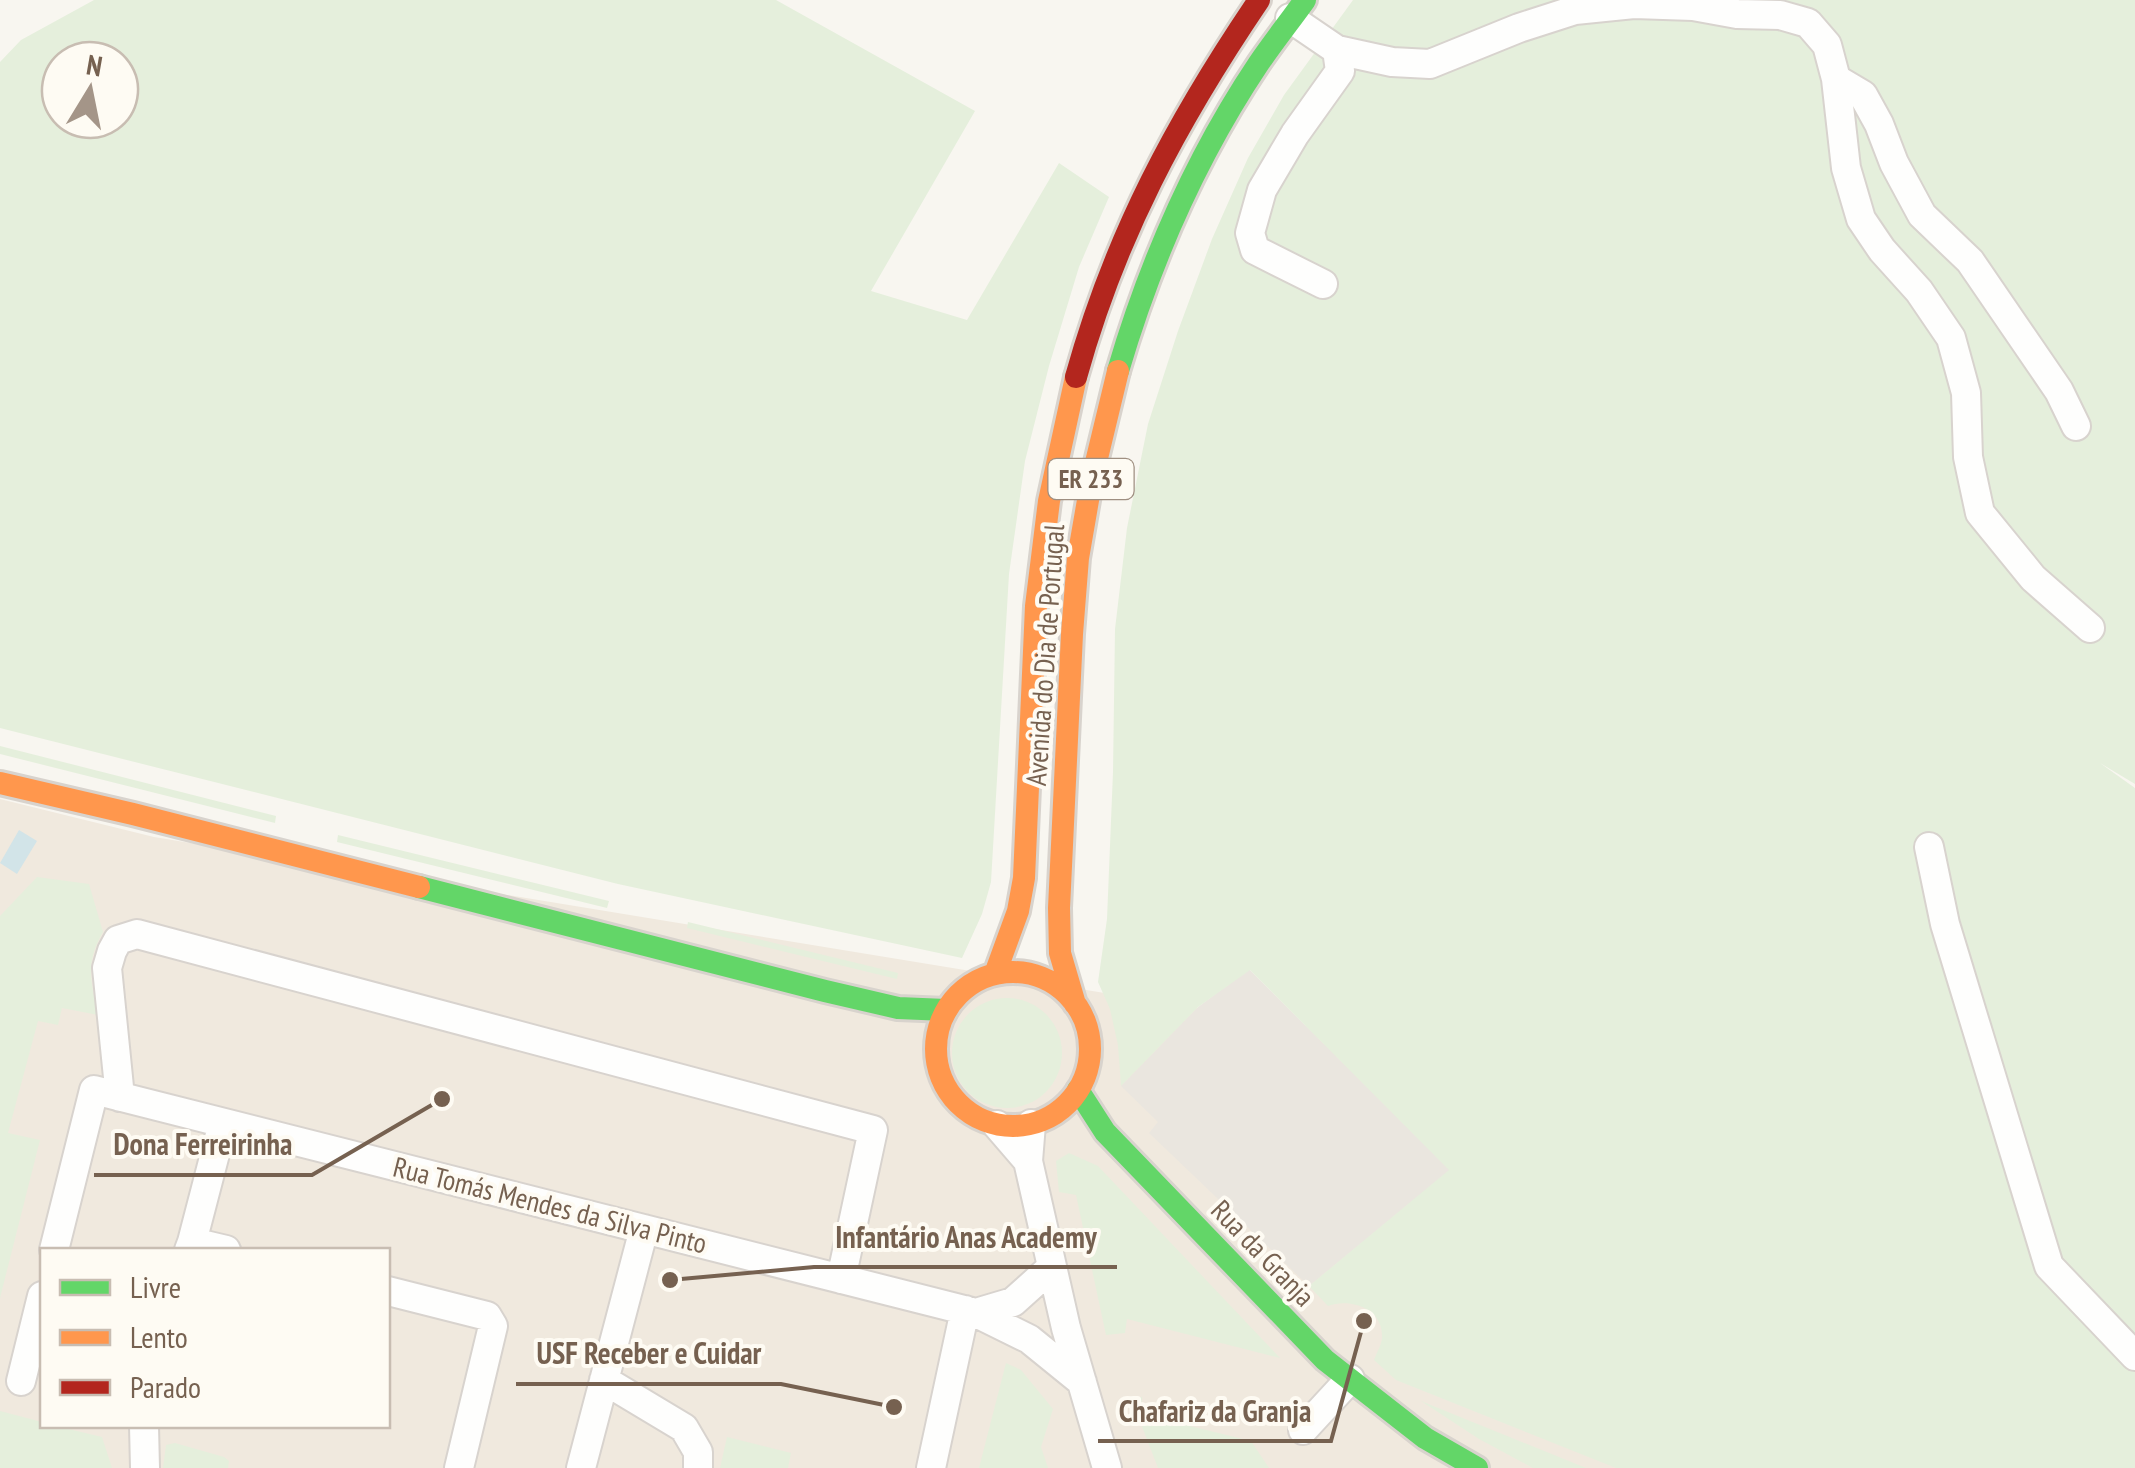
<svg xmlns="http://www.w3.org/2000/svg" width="2135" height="1468" font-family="'PT Sans Narrow',sans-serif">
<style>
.residential{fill:#f0e9de;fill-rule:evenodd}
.industrial{fill:#eae6df}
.green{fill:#e5efdc;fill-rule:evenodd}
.water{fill:#d2e4e8}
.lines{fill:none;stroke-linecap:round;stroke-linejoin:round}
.street-casing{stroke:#d8d3ce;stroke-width:32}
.fast-casing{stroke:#d8d3cd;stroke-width:28}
.slow-casing{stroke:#d8d3cd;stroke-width:28}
.jam-casing{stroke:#d8d3cd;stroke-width:28}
.street{stroke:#fefefd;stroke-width:28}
.fast{stroke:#63d668;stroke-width:22}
.slow{stroke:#ff974d;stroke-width:22}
.jam{stroke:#b3261e;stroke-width:22}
.labels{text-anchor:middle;stroke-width:8;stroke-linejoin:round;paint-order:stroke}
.shield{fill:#fefbf3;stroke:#9f8f81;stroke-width:2.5}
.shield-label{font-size:25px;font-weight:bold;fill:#766150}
.street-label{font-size:28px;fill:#766150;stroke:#fefbf3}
.leader{fill:none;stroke:#766150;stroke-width:4}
.callout-dot{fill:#766150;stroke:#fefbf3;stroke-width:4}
.callout-label{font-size:30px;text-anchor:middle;font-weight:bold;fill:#766150;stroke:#fefbf3;stroke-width:8;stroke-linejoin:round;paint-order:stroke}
</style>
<rect width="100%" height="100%" fill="#f8f6f0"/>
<path class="residential" d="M0,799l154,38 1463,240 518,391h-2135zM42,1250h346v176h-346z"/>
<path class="industrial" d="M1249,969l201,201 -141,116 -160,-153 9,-11 -37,-36 77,-79z"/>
<path class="green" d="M94,0h682l199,111 -104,180 96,29 92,-157 50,34 -30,70 -30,99 -24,95 -16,113 -18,308 -9,32 -20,44 -344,-74 -618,-156v-666l21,-22zM60,60h60v60h-60z
M1353,0h782v784l-35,-21 35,25v680h-519l-220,-88 -22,-20c3,-8 8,-16 8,-23 1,-29 -32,-39 -54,-31l-19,-20 140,-116 -199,-200 -52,37 -77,79 -3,-41 -8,-36 -12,-27 9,-63 6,-147 2,-143 12,-101 21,-104 30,-93 34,-92 36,-81 36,-63z
M0,746l276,70 -1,7 -275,-69z
M338,835l271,66 -2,7 -270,-66z
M37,877l52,7 14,48c-18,31 -12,50 -5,83l-36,-7 -4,17 -20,-4 -30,112 32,7 -40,158v-382z
M688,922l210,51 -1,6 -210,-51z
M952 1053a55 55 0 1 1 110 0a55 55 0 1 1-110 0Z
M1069,1153l29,13 182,192 -153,-39 -2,14 -19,2 -30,-140 -17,-3 -3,-31z
M1006,1363l15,7 32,39 -12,38 7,21h-69z
M1142,1397l-1,17 110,27 18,27h-111l-27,-70z
M1421,1401l165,67h-53l-54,-29z
M0,1411l42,11v4h14l46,11 10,31h-112z
M727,1437l64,16 -3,15h-68z
M175,1443l49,14 5,4 -1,7h-65l3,-23z"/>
<path class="water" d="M19,830l18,11 -20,33 -17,-11z"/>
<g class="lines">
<defs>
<path id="street" d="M1290,18l47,32 3,21 -45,63 -33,56 -12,43 5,17 68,34
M1337,50l55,12 38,2 89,-36 56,-18 59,-6 59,2 44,8 43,1 28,8 19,22 9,34 10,89 15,51 21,31 37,41 32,47 15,55 2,64 12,56 53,65 57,50
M1836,79l27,16 16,29 15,39 28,52 48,46 89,130 17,35
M1929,847l16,77 104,342 86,90
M120,1097l-13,-129 5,-17 6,-11 19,-6 736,196 -32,149
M1031,1124l-3,37 38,167 41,140
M997,1125l31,36
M192,1242l31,-119
M54,1250l40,-160 882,223 37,-11 39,-35
M189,1250l3,-8 34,8
M388,1291l99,25 6,10 -34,142
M976,1313l53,26 53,43
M604,1380l80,48 14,24v16
M21,1381l21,-85
M144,1426l1,42
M1303,1430l47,-51
M581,1468l63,-239
M931,1468l34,-158"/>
<path id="fast" d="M1118,371c32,-109 78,-214 141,-308 15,-22 31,-42 46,-63
M419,887l406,104 73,17 48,2
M1078,1090l27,42 220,228 100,78 52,30"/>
<path id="slow" d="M0,783l133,31 286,73
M936 1049a77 77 0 1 1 154 0a77 77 0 1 1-154 0Z
M995,974l23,-63 6,-33 12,-272 13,-105 27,-124
M1075,1004l-15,-51 -1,-45 13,-274 6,-76 13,-75 27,-112"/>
<path id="jam" d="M1076,377c39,-141 101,-256 183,-377"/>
</defs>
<use href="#street" class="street-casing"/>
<use href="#fast" class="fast-casing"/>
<use href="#slow" class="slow-casing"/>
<use href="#jam" class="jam-casing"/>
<use href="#street" class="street"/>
<use href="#fast" class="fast"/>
<use href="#slow" class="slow"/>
<use href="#jam" class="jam"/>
</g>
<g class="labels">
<rect class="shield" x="1048.5" y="459" width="85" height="40" rx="8"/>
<g class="shield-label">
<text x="1091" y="488">ER 233</text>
</g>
<g class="street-label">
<text transform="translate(1045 655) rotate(-86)" y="10">Avenida do Dia de Portugal</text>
<text transform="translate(550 1205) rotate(14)" y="10">Rua Tomás Mendes da Silva Pinto</text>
<text transform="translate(1263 1253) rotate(46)" y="10">Rua da Granja</text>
</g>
</g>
<path class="leader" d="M442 1099L312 1175H94M670 1280L814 1267H1117M894 1407L781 1384H516M1364 1321L1331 1441H1098"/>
<g class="callout-dot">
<circle cx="442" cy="1099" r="10"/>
<circle cx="670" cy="1280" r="10"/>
<circle cx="894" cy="1407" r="10"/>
<circle cx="1364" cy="1321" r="10"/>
</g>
<g class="callout-label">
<text x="203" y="1155">Dona Ferreirinha</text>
<text x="966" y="1248">Infantário Anas Academy</text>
<text x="649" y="1364">USF Receber e Cuidar</text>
<text x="1215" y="1422">Chafariz da Granja</text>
</g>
<rect x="40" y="1248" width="350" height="180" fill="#fefbf3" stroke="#c8bdb2" stroke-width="2.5"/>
<rect x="60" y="1280" width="50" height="15" fill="#63d668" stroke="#c8bdb2" stroke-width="2.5"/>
<text x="130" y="1298" font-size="30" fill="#766150">Livre</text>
<rect x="60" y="1330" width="50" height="15" fill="#ff974d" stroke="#c8bdb2" stroke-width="2.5"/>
<text x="130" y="1348" font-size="30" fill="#766150">Lento</text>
<rect x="60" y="1380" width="50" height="15" fill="#b3261e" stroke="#c8bdb2" stroke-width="2.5"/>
<text x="130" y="1398" font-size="30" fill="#766150">Parado</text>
<g transform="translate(90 90) rotate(10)"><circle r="48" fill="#fefbf3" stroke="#c8bdb2" stroke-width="2.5"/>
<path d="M0-8L18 38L0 25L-18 38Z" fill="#a49588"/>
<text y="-15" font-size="28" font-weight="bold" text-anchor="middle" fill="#766150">N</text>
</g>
</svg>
